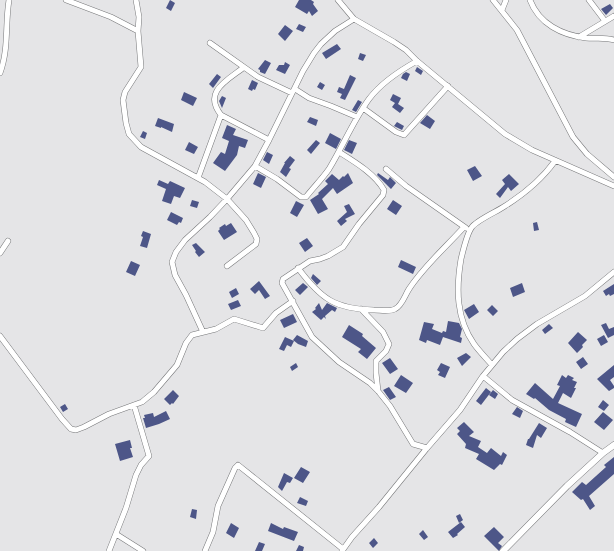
<svg xmlns="http://www.w3.org/2000/svg" width="614" height="551" font-family="Montserrat,sans-serif">
<style>
.building{fill:#4d5688}
.lines{fill:none;stroke-linecap:round;stroke-linejoin:round}
.minor-casing{stroke:#767779;stroke-width:6}
.tertiary-casing{stroke:#767779;stroke-width:7}
.minor{stroke:#fff;stroke-width:5}
.tertiary{stroke:#fff;stroke-width:6}
</style>
<rect width="100%" height="100%" fill="#e5e5e7"/>
<path class="building" d="M170,0l5,3 -4,8 -5,-3z
M299,0h12l3,2 -1,2 5,7 -6,5 -3,-5 -2,3 -12,-7z
M610,4l3,4 -7,7 -5,-6z
M299,24l7,3 -3,5 -7,-3z
M285,25l8,6 -8,10 -7,-7z
M337,44l4,5 -15,10 -4,-6z
M360,53l6,2 -3,6 -5,-2z
M265,60l6,3 -6,11 -5,-2v-2l-2,-1z
M285,62l5,3 -5,9 -9,-4 3,-5h5z
M417,67l6,4 -2,4 -6,-4z
M406,72l4,2 -3,7 -6,-3 2,-4z
M217,74l4,3 -8,11 -4,-4z
M350,75l6,3 -11,22 -5,-2 2,-4 -5,-2 2,-5 5,2z
M252,80l6,3 -3,7 -2,-1 -1,2 -4,-2z
M320,82l5,3 -3,5 -5,-3z
M184,92l13,6 -4,8 -12,-6z
M393,94l8,4 -3,6 6,4 -4,5 -8,-6 3,-4 -5,-3z
M222,96l4,2 -4,10 -3,-7z
M358,100l4,2 -6,10 -4,-2z
M427,115l8,6 -5,8 -10,-6z
M310,117l8,3 -2,6 -9,-4z
M158,118l16,6 -2,8 -11,-5v1l-6,-2z
M397,122l7,4 -2,4 -8,-4z
M227,125l9,4 -3,6 15,5 -3,8 -6,-2 -2,9 -12,16 -12,-8 8,-11 4,2 4,-13 -7,-3z
M143,131l4,2 -2,6 -5,-2z
M330,133l11,6 -5,10 -11,-6z
M316,140l4,3 -9,11 -4,-4z
M349,140l8,3 -5,11 -8,-4z
M189,142l9,5 -4,7 -9,-4z
M267,152l6,3 -4,9 -6,-4z
M290,156l5,4 -6,8 2,1 -5,8 -6,-5 5,-9h-1z
M475,166l7,10 -9,5 -6,-11z
M258,173l8,4 -5,11 -8,-4z
M348,173l5,10 -16,11 -4,-6 -11,11 6,10 -10,5 -8,-14 9,-6 -1,-1 10,-9 -3,-3 7,-7 7,6 4,-4 1,1z
M378,173l10,7 2,-3 6,6 -5,6 -14,-14z
M509,174l10,10 -8,7 -3,-4 -8,11 -4,-4 9,-10 -3,-4z
M159,180l9,4 2,-3 15,7 -5,10 -6,-2 -3,8 -9,-3 4,-12 -9,-4z
M192,200l7,2 -2,6 -7,-2z
M393,200l9,6 -6,9 -9,-6z
M296,201l8,4 -7,12 -7,-4z
M349,204l6,10 -10,5 2,2 -6,5 -4,-5 10,-9 -3,-6z
M171,212l12,6 -2,5 -2,-1 -2,3 -10,-5z
M537,222l2,8 -5,1 -1,-8z
M231,223l6,9 -13,8 -6,-9 2,-2 -1,-1 6,-4 1,2z
M143,231l8,3 -4,14 -7,-2 3,-9 -2,-1z
M307,238l6,8 -8,6 -6,-9z
M196,243l9,9 -6,5 -4,-5 1,-1 -4,-6z
M401,260l15,7 -3,7 -15,-7z
M131,261l9,4 -5,11 -9,-4z
M313,274l8,7 -4,4 -6,-7z
M259,281l11,15 -5,3 -6,-9 -4,4 -5,-5z
M303,283l5,4 -8,8 -5,-5z
M522,283l3,9 -12,5 -3,-9z
M614,284v10l-4,2 -1,-2 -3,2 -3,-5z
M236,288l3,6 -7,4 -3,-6z
M238,300l3,6 -10,4 -3,-6z
M319,303l3,7 5,-7 10,5 -2,4 -3,-2 -7,6 1,3 -2,-2 -3,3 -9,-8 4,-3 -1,-1z
M474,304l5,8 -10,7 -5,-9z
M492,305l6,6 -5,5 -6,-6z
M293,314l4,8 -13,6 -4,-8z
M448,321l11,2 3,6 -2,8 2,1 -1,5 -18,-6 -3,8 -13,-5 -1,3 -7,-3 5,-18 10,2 -2,5 10,4 1,-2 3,1z
M606,323l3,6 5,-2v8l-6,3 -7,-13z
M549,324l4,4 -8,6 -3,-4z
M349,325l14,9 -1,2 14,12 -9,11 -9,-7 3,-3 -19,-12z
M578,332l9,8 -5,5 1,2 -6,6 -9,-10z
M297,335l11,6 -2,6 -8,-3 -5,-4z
M604,335l4,7 -7,4 -4,-7z
M285,337l9,4 -3,6 -4,-2 -3,6 -5,-2z
M466,353l5,4 -9,9 -5,-8z
M583,357l5,7 -7,5 -5,-7z
M390,358l8,11 -8,5 -8,-11z
M296,363l2,4 -6,4 -2,-4z
M441,363l9,4 -5,11 -7,-3 2,-3 -3,-2z
M614,365v12l-4,3 4,6v2l-5,3 -12,-12z
M401,375l12,8 -7,10 -12,-7z
M562,375l4,3 2,-3 6,3 -2,2 5,2 -3,6h2l-5,10 -8,-5 -5,10 24,11 -6,13 -11,-5 1,-3 -17,-9 -14,-12 -1,1 -8,-5 9,-11 18,16 7,-13 -3,-1z
M389,387l7,10 -6,3 -7,-10z
M486,388l5,4 -10,13 -5,-4z
M173,390l6,6 -6,8 -1,-1 -2,2 -6,-6z
M493,390l5,4 -3,5 -6,-4z
M603,400l6,5 -5,6 -6,-4z
M65,404l3,5 -5,3 -3,-5z
M517,407l6,4 -3,7 -8,-4z
M166,411l4,8 -11,5 -13,4 -3,-10h2l-1,-3 9,-2 1,4z
M603,412l10,8 -9,10 -10,-8z
M464,422l10,10 -5,4 12,5 -3,6 9,6 4,-5 10,8 2,-4 4,3 -5,10 -2,-1 -6,6 -18,-11 3,-5 -14,-6 1,-4 -9,-10 3,-3 -3,-3z
M539,423l8,5 -6,10 -4,-3 -4,13 -7,-3 2,-6h1z
M130,440l2,8h-2l3,9 -13,4 -5,-17z
M614,457v17l-25,22 6,10 -5,4 -7,-11 -2,1 -9,-8 10,-10 4,3 20,-18 -2,-2z
M301,467l9,5 -7,11 -9,-5z
M284,473l9,5 -3,5 -3,-1 -5,9 -4,-4z
M300,497l8,4 -2,5 -9,-3z
M192,509l5,1 -1,9 -6,-2z
M460,514l3,6 -4,3 -3,-7z
M461,522l4,5 -8,7 1,1 -5,3 -5,-6z
M231,523l8,5 -5,10 -8,-5z
M271,523l12,6 1,-2 14,5 -4,9 -26,-10z
M494,527l10,10 -6,6 4,3 -3,5 -15,-15z
M423,530l5,7 -4,3 -5,-6z
M374,538l4,5 -5,5 -4,-5z
M259,542l6,2 -3,7h-7z
M299,545l5,2 -1,4h-7z"/>
<g class="lines">
<defs>
<path id="minor" d="M66,0l45,17 27,14
M136,0l3,17 -1,14 3,36 -16,25 -2,8 3,23 3,11 12,13 64,35 22,17 19,21 8,13 3,6 -1,5 -29,22
M338,0l16,19 40,23 12,8 11,11 88,73 27,16 82,36
M493,0l24,30 56,107 14,17 27,23
M530,0c9,24 32,35 56,38 9,1 19,-1 28,2
M589,0l16,21
M502,10l4,-10
M579,37l35,-21
M210,43l48,34 34,16
M243,68c-17,13 -40,24 -22,47l48,25
M0,73c9,-24 5,-49 9,-73
M295,89l14,9 22,8 26,11
M363,108l33,24 8,3 44,-49
M339,152c16,10 36,22 45,38l-1,5 -24,29 -16,23 -15,9 -8,3 -10,2 -27,18 -1,4 30,54 27,25 31,21 8,8 12,15 23,38 14,4
M255,166l22,13 24,18h5c7,-9 16,-18 23,-28 14,-23 24,-48 40,-70 12,-16 30,-28 48,-38
M386,169l20,17 60,42
M198,178l23,-63
M0,253l8,-12
M298,268c23,31 37,41 76,42 6,0 16,2 21,-1 7,-3 10,-14 14,-20 15,-23 37,-42 55,-62
M361,309l22,23 6,12 -3,7 -10,10v12l2,18
M203,332l-17,-37 -11,-20 -3,-13 4,-10 9,-12 25,-23 17,-18 28,-33 14,-26 34,-69 11,-18 7,-9 14,-13 19,-12
M0,336l62,83 9,10 5,1 8,-3 25,-13 33,-12 12,-10 23,-27 9,-22 6,-8 24,-6 18,-10 29,9 13,-15 17,-12
M492,365c-6,-7 -13,-14 -18,-21 -18,-26 -18,-55 -13,-85 2,-8 6,-26 11,-32 5,-7 26,-16 33,-21 19,-12 37,-27 50,-45
M483,376l29,24 58,32 33,21
M116,534l27,17
M109,551l17,-43 10,-33 5,-10 8,-9 -15,-51
M205,551l8,-19 5,-26 17,-38 3,-3 105,84
M342,551l10,-14 27,-30 48,-59 33,-38 23,-34 20,-24 14,-13 20,-15 48,-28 29,-24"/>
<path id="tertiary" d="M503,551l64,-65 36,-33 11,-8"/>
</defs>
<use href="#minor" class="minor-casing"/>
<use href="#tertiary" class="tertiary-casing"/>
<use href="#minor" class="minor"/>
<use href="#tertiary" class="tertiary"/>
</g>
</svg>
